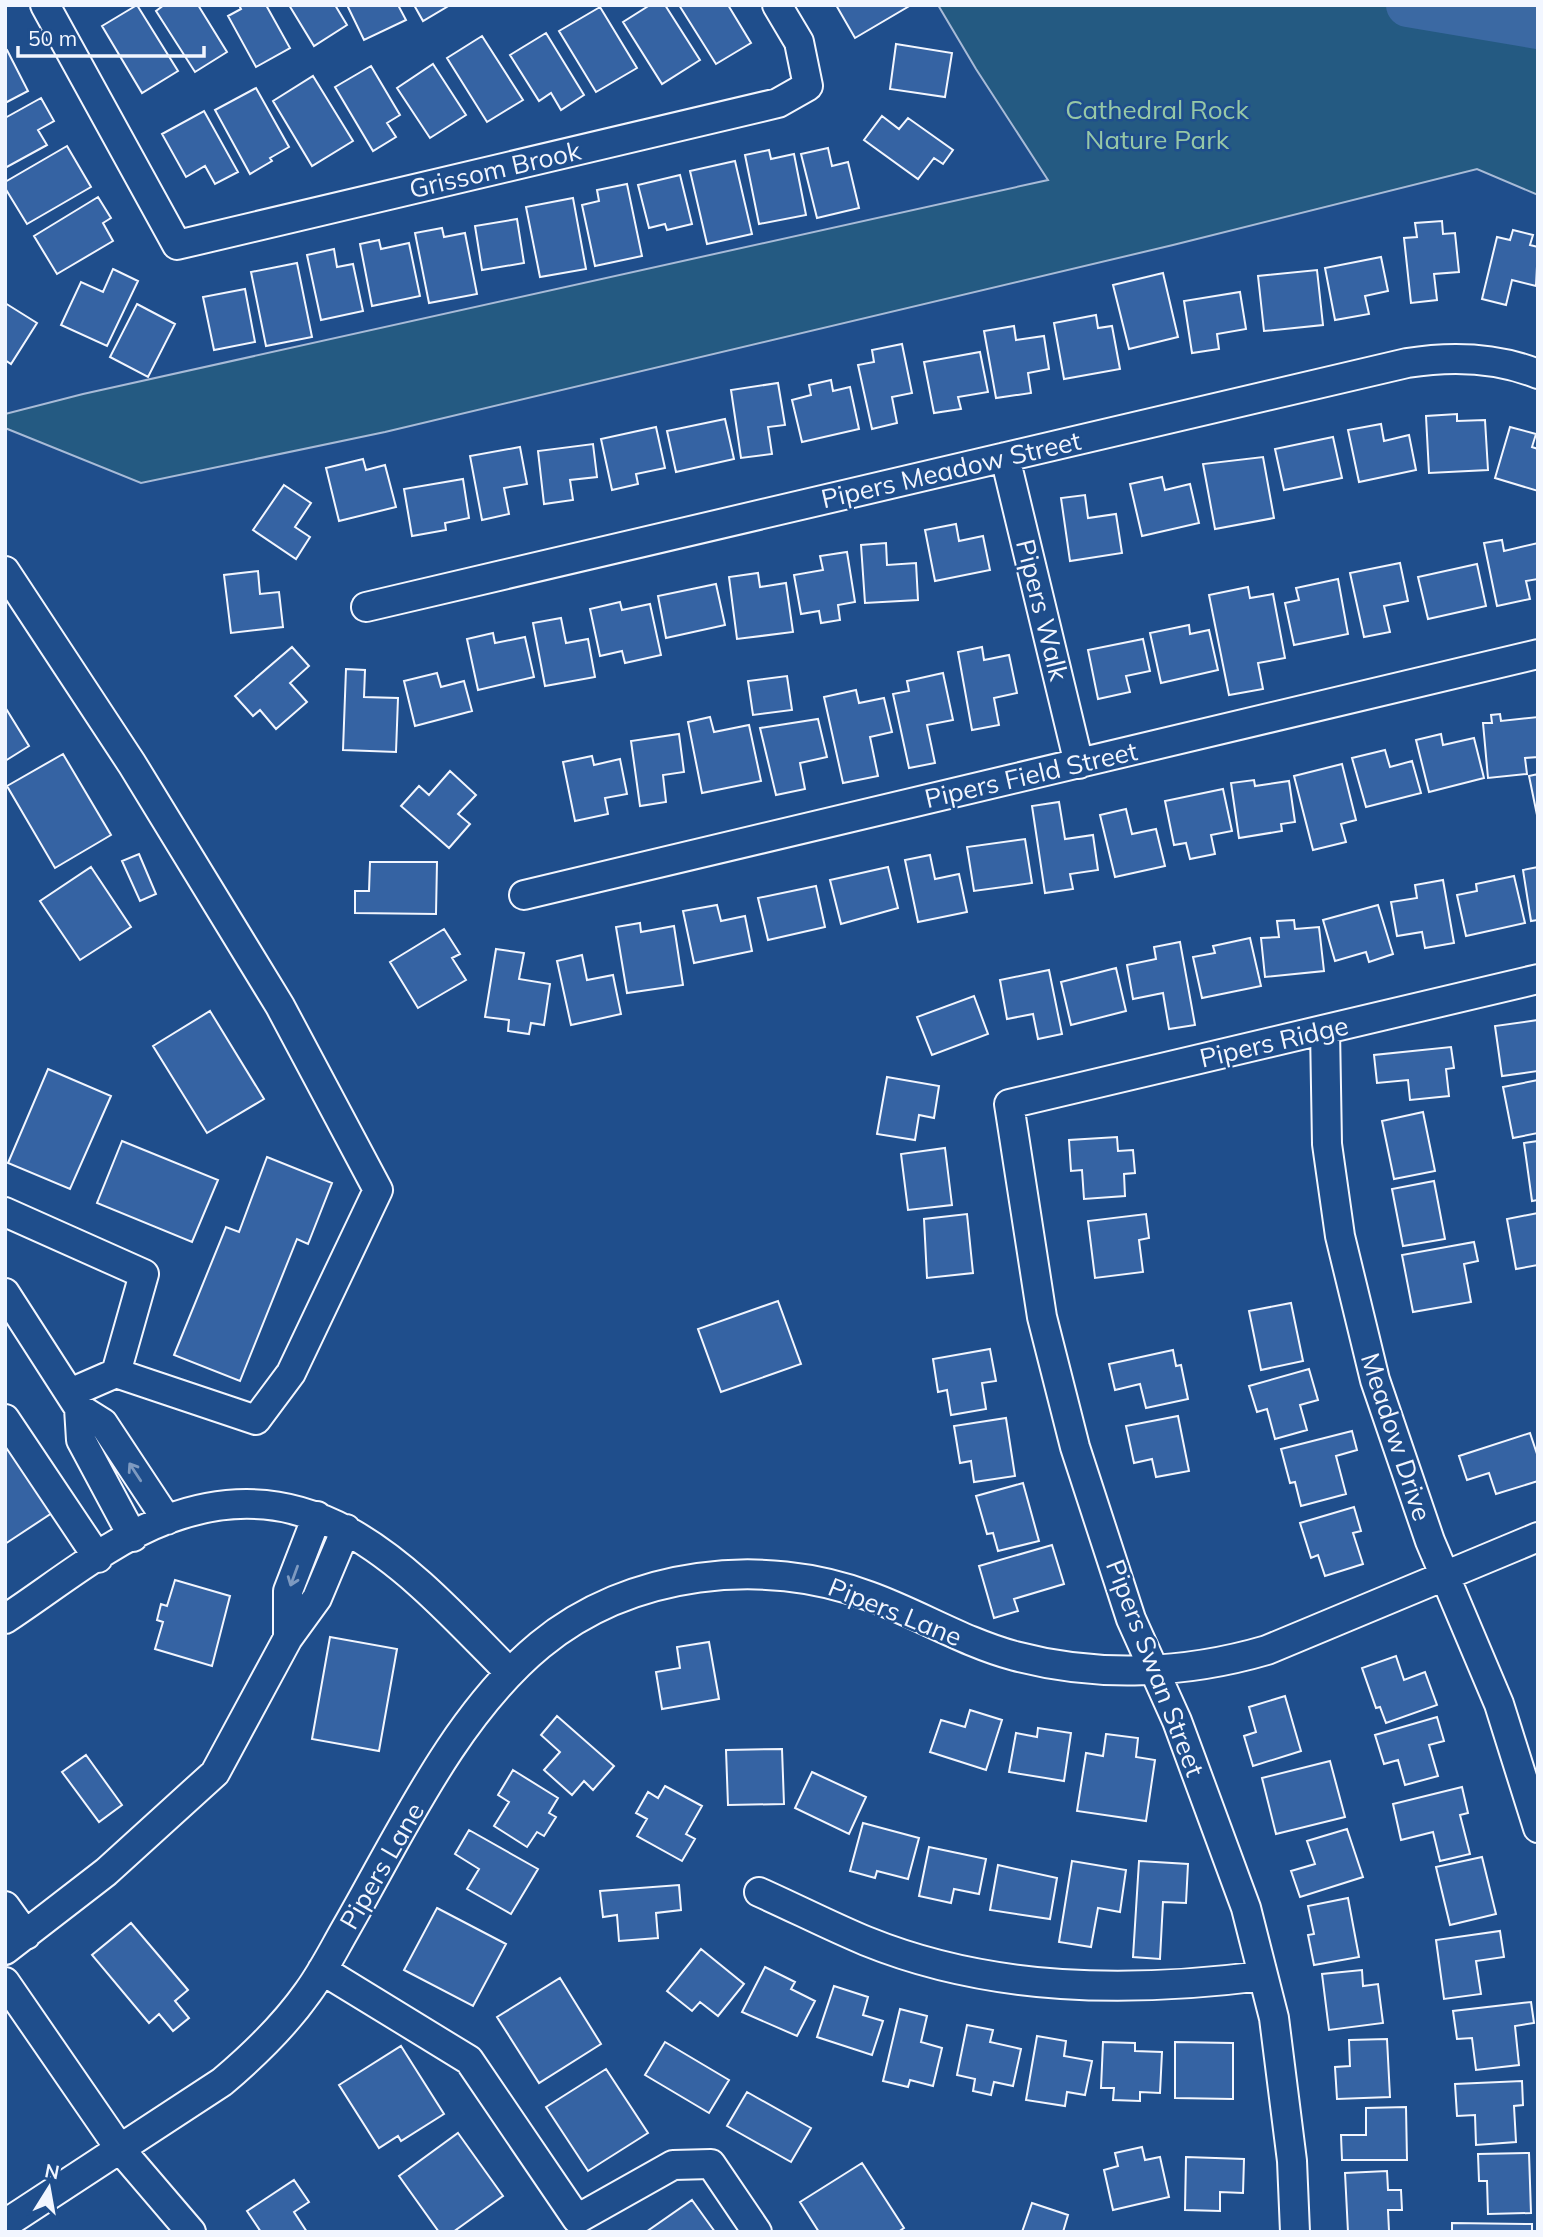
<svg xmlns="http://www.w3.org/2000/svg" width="1543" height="2237" font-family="Mulish,sans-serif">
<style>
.green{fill:#245a82;stroke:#a8bbd7;stroke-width:2}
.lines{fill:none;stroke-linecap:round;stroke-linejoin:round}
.river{stroke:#3b69a3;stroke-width:44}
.building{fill:#3563a3;stroke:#f2f6ff;stroke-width:2}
.minor-casing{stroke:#f2f6ff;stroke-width:32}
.minor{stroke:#1f4e8c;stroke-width:28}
.oneway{stroke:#7e9ac0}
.labels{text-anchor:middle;stroke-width:5;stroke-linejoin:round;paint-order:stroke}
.park-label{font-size:26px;fill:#97c8a6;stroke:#1f4e8c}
.street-label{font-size:26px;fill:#f2f6ff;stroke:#1f4e8c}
</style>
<rect width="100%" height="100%" fill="#1f4e8c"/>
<path class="green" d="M938,5h600v190l-61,-26 -304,76 -788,187 -244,51 -136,-55v-14l78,-20 965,-214 -72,-111z"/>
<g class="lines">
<path class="river" d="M1408,5l130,22"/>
</g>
<path class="building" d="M137,5l41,66 -36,22 -40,-67z
M164,5h34l29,47 -32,20 -39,-61z
M239,5h27l24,43 -34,19 -28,-51 13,-7z
M289,5h46l12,20 -33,21z
M347,5h51l8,15 -42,20z
M414,5h36l-27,16z
M650,5h15l35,55 -38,24 -39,-62z
M679,5h49l23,38 -35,21z
M836,5h75l-56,33z
M600,7l37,61 -41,24 -37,-61z
M546,33l38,62 -23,15 -10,-17 -12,8 -29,-46z
M482,36l41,64 -36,22 -40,-64z
M896,44l56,9 -7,44 -55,-8z
M7,50l21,41 -23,12v-52z
M433,64l33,51 -36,23 -33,-50z
M371,66l29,49 -13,8 9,14 -23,14 -38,-64z
M313,76l40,65 -41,25 -39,-65z
M256,88l33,59 -19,11 2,3 -22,13 -35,-64z
M41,98l13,23 -16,9 9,15 -42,23v-50z
M204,111l34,61 -23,12 -10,-18 -19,11 -24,-43z
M882,116l17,13 9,-11 45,32 -10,14 -9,-6 -16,21 -54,-39z
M67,146l24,41 -64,37 -22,-36v-6z
M828,148l4,18 16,-4 11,46 -42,10 -16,-64z
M769,150l2,9 23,-5 12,61 -47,9 -14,-69z
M735,161l17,73 -45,10 -17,-73z
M680,175l12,49 -25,6 -2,-6 -16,4 -11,-43z
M627,184l15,72 -47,10 -13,-61 17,-4 -2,-11z
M98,197l13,21 -8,5 10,18 -56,33 -23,-38z
M573,198l13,71 -46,8 -14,-70z
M517,219l7,44 -42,7 -7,-44z
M1442,221l1,13 12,-1 4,39 -25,2 3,26 -26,3 -7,-65 13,-1 -2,-14z
M442,228l2,9 21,-4 12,61 -48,9 -14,-70z
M1513,230l20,5 -3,10 8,2 -2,39 -24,-6 -6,25 -24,-6 15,-62 13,3z
M379,240l2,9 28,-6 11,53 -48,10 -12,-62z
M334,249l3,18 16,-3 10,47 -42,9 -14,-65z
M1381,257l7,34 -23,5 4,18 -34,6 -10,-52z
M297,263l15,74 -46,9 -15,-74z
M113,269l25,12 -31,65 -46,-21 20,-43 22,10z
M1317,270l6,55 -59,6 -6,-55z
M1163,273l15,64 -49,12 -16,-64z
M245,289l10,53 -41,8 -11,-53z
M1240,292l6,37 -29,5 2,15 -27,4 -8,-52z
M5,303l32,20 -26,41 -6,-4z
M137,304l38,20 -27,53 -38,-20z
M1096,315l2,13 14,-2 8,43 -56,10 -10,-56z
M1014,326l2,14 28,-4 5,33 -21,4 3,20 -35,5 -12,-67z
M902,344l10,49 -20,4 5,26 -25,6 -14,-64 16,-3 -2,-12z
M980,352l8,40 -30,5 3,12 -27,4 -10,-51z
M831,380l2,11 17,-4 9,42 -57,13 -10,-42 19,-5 -2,-10z
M778,383l7,42 -17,2 4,27 -31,4 -10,-68z
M1457,414v7l28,-1 3,50 -59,3 -3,-57z
M725,419l9,40 -58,13 -9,-41z
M1381,424l3,17 25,-6 7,35 -57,12 -11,-52z
M656,427l9,41 -29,6 2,10 -26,6 -11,-51z
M1510,427l26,7 -4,13 6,2v42l-43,-13z
M1333,437l9,41 -58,12 -9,-41z
M593,444l4,33 -27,3 3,20 -29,4 -6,-53z
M520,447l7,37 -23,4 5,26 -27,6 -12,-64z
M1263,457l11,61 -59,11 -12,-65z
M363,459l3,11 19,-5 11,42 -57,14 -13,-53z
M1162,477l3,13 25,-6 9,39 -57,13 -12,-52z
M463,479l6,39 -24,5 1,7 -34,6 -8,-47z
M284,485l27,18 -16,24 15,10 -14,22 -43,-29z
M1085,495l3,23 28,-4 6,39 -52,8 -9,-63z
M956,524l3,17 24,-5 7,34 -55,11 -10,-51z
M1502,540l2,11 34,-8v36l-12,2 4,18 -33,7 -13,-63z
M886,543l1,22 29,-2 2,37 -53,3 -4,-58z
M847,552l8,50 -17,3 2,15 -19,3 -2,-12 -18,3 -7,-39 29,-5 -3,-14z
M1400,563l8,38 -24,5 6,26 -26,5 -14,-64z
M1477,564l9,42 -58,13 -10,-42z
M258,571l2,23 19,-2 4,35 -52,6 -7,-58z
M758,573l2,14 26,-4 7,49 -56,7 -8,-62z
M1338,579l10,55 -54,11 -9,-42 14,-3 -3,-12z
M716,584l9,41 -59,13 -8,-42z
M1248,587l2,11 23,-4 12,64 -27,5 5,26 -34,6 -20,-100z
M620,602l2,8 28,-6 11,51 -36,8 -3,-12 -22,5 -10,-47z
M561,618l5,25 22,-4 7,38 -50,9 -12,-63z
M1189,625l1,9 19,-4 9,40 -57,13 -11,-50z
M493,633l2,10 30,-6 9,40 -56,13 -11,-51z
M1143,639l7,32 -24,5 4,16 -32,7 -10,-49z
M292,647l17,19 -19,17 17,19 -31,27 -16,-19 -7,6 -18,-20z
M982,647l2,13 25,-5 8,38 -23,5 5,27 -27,5 -14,-78z
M346,669l19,1 -1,27 34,1 -2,54 -53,-2z
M437,673l4,14 23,-6 8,30 -57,15 -11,-45z
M943,673l10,47 -26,5 8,38 -26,5 -16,-74 16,-3 -2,-10z
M787,676l5,34 -39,5 -5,-34z
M856,690l3,13 25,-5 8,34 -22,5 8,39 -35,7 -19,-86z
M5,707l24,39 -24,15z
M1500,714l1,7 37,-4v40l-13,1 2,16 -39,4 -5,-55h9l-1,-8z
M710,717l4,15 35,-7 12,56 -59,12 -14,-71z
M818,719l9,38 -27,6 5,26 -29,6 -16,-67z
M679,734l5,38 -21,3 3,27 -26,4 -9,-65z
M1441,734l2,11 31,-7 10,40 -55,14 -13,-52z
M1385,750l5,17 22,-6 9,32 -55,14 -14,-49z
M63,754l48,81 -56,33 -48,-82z
M592,756l2,9 26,-6 7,35 -22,4 3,16 -33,7 -12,-59z
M1342,764l14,56 -15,4 5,18 -33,8 -19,-74z
M450,771l26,24 -18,19 12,10 -21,24 -48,-42 18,-20 10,9z
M1538,774v41h-1l-8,-39z
M1254,780l1,6 34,-5 6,41 -14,2 1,7 -43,7 -8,-55z
M1223,789l9,42 -21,4 4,19 -25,5 -4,-16 -12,2 -9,-44z
M1059,802l6,37 28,-4 5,35 -28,4 3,15 -28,4 -13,-87z
M1126,809l6,25 24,-5 9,37 -50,11 -15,-62z
M1025,839l7,44 -58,8 -7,-44z
M139,854l17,40 -16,7 -18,-40z
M930,855l5,24 24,-5 8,38 -49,10 -13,-62z
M370,862h67l-1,52 -81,-1v-22h14z
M91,867l40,60 -51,33 -40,-59z
M888,867l10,41 -57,16 -11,-44z
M1538,867v53l-7,1 -8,-51z
M1514,876l11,47 -59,13 -9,-41 20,-4 -1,-7z
M1443,880l11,63 -29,5 -3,-16 -25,4 -6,-34 26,-4 -2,-13z
M816,886l9,41 -57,13 -10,-42z
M717,905l4,16 24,-5 7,35 -58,12 -11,-52z
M1378,905l15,49 -24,8 -3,-10 -31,9 -12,-41z
M1294,920l1,9 24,-2 5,44 -59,6 -4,-39 18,-1 -2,-16z
M640,923l1,9 33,-6 9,59 -56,8 -11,-66z
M444,929l16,25 -8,4 14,22 -48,28 -28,-46z
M1250,938l11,48 -59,12 -9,-41 22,-4 -2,-7z
M1180,942l15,83 -26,4 -6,-36 -30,6 -6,-34 29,-6 -2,-12z
M496,949l28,4 -5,26 31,5 -6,41 -13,-2 -2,11 -21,-3 1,-11 -24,-3z
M582,955l5,25 26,-5 8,39 -50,11 -14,-64z
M1116,968l10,43 -55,14 -10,-43z
M1049,970l13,64 -24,5 -5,-25 -26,5 -7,-39z
M974,996l14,38 -56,21 -15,-38z
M210,1011l54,88 -57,34 -54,-87z
M1538,1020v51l-36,5 -7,-50z
M1451,1047l3,21 -8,1 3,27 -39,4 -2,-20 -31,3 -3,-28z
M48,1069l63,27 -41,93 -62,-26z
M887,1077l52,9 -5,32 -15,-3 -4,25 -38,-6z
M1538,1080v53l-25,5 -10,-51z
M1423,1112l12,59 -41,8 -12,-58z
M1117,1137l1,14 15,-1 2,23 -11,1 1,22 -41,3 -2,-29 -11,1 -2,-31z
M122,1141l96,39 -26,62 -95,-39z
M1538,1141v59l-6,1 -8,-58z
M945,1148l7,57 -44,5 -7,-56z
M267,1157l65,26 -24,61 -11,-5 -57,142 -66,-26 52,-128 13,5z
M1434,1181l11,58 -42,7 -11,-57z
M1538,1213v52l-22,4 -9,-50z
M967,1214l6,59 -46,5 -3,-59z
M1146,1214l3,24 -10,2 4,32 -48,6 -7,-57z
M1474,1242l4,19 -14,3 7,38 -58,10 -11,-57z
M778,1301l23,63 -80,28 -23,-63z
M1291,1303l12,58 -42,9 -12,-59z
M990,1349l6,32 -14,2 4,26 -35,6 -4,-25 -9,2 -5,-33z
M1173,1350l3,16 5,-1 7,34 -42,9 -6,-24 -25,6 -6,-26z
M1309,1369l9,31 -18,5 7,25 -32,9 -8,-30 -10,3 -8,-26z
M1178,1416l11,55 -33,6 -4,-18 -18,4 -8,-37z
M1006,1418l9,58 -41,6 -3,-21 -11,2 -6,-37z
M1352,1431l5,19 -21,6 10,38 -45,12 -6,-24 -5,1 -9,-34z
M1530,1433l8,24v24l-42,13 -7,-21 -22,7 -8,-24z
M5,1436l50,75 -50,33z
M1023,1483l16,58 -41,10 -5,-18 -6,1 -11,-38z
M1354,1507l7,24 -8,2 10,31 -38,12 -7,-21 -7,3 -11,-35z
M1052,1545l12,39 -50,15 4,12 -24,7 -15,-52z
M175,1580l55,16 -18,70 -57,-17 8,-27 -6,-2 4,-16 6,2z
M330,1637l67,12 -18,102 -67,-12z
M709,1642l10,57 -57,10 -6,-37 24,-4 -3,-21z
M1396,1656l8,24 21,-8 12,33 -51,18 -6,-16 -4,1 -14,-40z
M1285,1696l16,55 -48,15 -9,-30 12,-4 -7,-25z
M970,1710l32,10 -16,50 -56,-18 11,-32 24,7z
M557,1716l57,50 -21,24 -9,-9 -12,14 -28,-25 16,-18 -19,-17z
M1437,1717l7,24 -15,4 9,31 -33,9 -7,-25 -14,4 -9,-29z
M1038,1728l33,5 -7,48 -55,-9 7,-39 21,4z
M1106,1734l32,4 -2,19 19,3 -9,61 -69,-10 9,-58 17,3z
M782,1749l2,55 -56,1 -2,-55z
M86,1755l36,50 -23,17 -37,-50z
M1330,1761l15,56 -69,17 -14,-56z
M513,1770l45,28 -9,15 7,4 -12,19 -7,-4 -10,15 -33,-21 15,-24 -11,-7z
M812,1772l54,25 -17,37 -54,-26z
M665,1786l37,20 -16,28 9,5 -13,22 -45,-25 10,-17 -11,-6 12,-21 10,6z
M1462,1787l6,26 -8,2 10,39 -30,7 -7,-29 -32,8 -8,-36z
M863,1823l56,15 -11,41 -31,-8 -2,7 -25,-7z
M1347,1829l16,48 -63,20 -9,-26 24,-7 -8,-23z
M469,1830l69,39 -27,45 -44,-25 12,-20 -24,-15z
M929,1847l57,12 -7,35 -25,-5 -3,14 -32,-7z
M1482,1857l14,57 -46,11 -14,-58z
M1072,1861l54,9 -6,42 -22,-4 -7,39 -32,-5z
M1139,1861l49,3 -2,39 -23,-1 -3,57 -27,-2z
M998,1865l59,13 -7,41 -60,-9z
M679,1885l2,25 -25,3 2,25 -39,3 -2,-26 -14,2 -3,-26z
M1348,1898l11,59 -45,8 -6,-30 6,-1 -6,-28z
M437,1908l69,36 -33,62 -69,-36z
M131,1923l57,67 -13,11 14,17 -16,13 -14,-17 -10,9 -57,-68z
M1500,1931l4,26 -28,4 5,33 -37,5 -8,-59z
M701,1949l43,35 -26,32 -18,-14 -8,9 -25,-20z
M765,1967l30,15 -4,7 24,12 -18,35 -55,-24z
M1362,1970l1,16 15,-2 5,39 -54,7 -7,-56z
M560,1978l41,66 -62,39 -42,-66z
M834,1986l34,11 -5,18 20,6 -11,34 -55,-18z
M1531,2002l3,21 -19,3 4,39 -43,5 -4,-32 -15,1 -4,-28z
M900,2009l27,7 -6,26 21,6 -9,38 -23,-6 -2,7 -25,-6z
M967,2025l26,5 -3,12 31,7 -8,37 -19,-4 -3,13 -18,-4 2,-12 -18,-4z
M1037,2036l29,5 -2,15 28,5 -7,34 -18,-3 -2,14 -39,-6z
M1387,2039l3,58 -53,2 -2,-32 15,-1 -1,-26z
M665,2042l64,38 -20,33 -64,-38z
M1103,2042l32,1v8l27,1 -2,41 -20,-1v9l-27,-1 1,-12h-13z
M1175,2042l58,1v56l-58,-1z
M401,2046l43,68 -43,27 -3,-5 -19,12 -40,-63z
M606,2069l42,64 -60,38 -42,-64z
M1522,2081l1,24 -9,1 2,36 -40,3 -1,-30 -18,1 -2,-32z
M747,2092l64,36 -20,34 -64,-36z
M1406,2107l1,53h-65l-1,-25h25v-27z
M458,2133l45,63 -50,36h-14l-40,-56z
M1142,2147l3,13 15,-3 9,40 -56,13 -9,-40 14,-4 -3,-13z
M1529,2153l2,60 -43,1 -1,-33h-8l-1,-27z
M1186,2157l58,2 -1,34 -23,-1v19l-35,-1z
M862,2163l42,65 -6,4h-79l-19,-30z
M1387,2171l1,19h13l1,20h-14l1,21 -41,1 -3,-59z
M294,2180l15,22 -15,10 13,20h-46l-14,-21z
M692,2200l23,32h-69z
M1032,2203l36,12 -5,17h-41z
M1452,2223l80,1v8h-80z"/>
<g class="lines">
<defs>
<path id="minor" d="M45,5l132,240 601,-142 30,-17 -9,-44 -22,-37
M1005,457l74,307
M5,571l127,193 148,242 98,184 -87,183 -35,47 -140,-47 -46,20
M366,607l1041,-244c44,-7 89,-6 131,11
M524,895l1014,-241
M1325,1030l2,114 13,92 35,144 55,161 69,163 39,124
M5,1212l139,62 -28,99
M5,1293l74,115 24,15 64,97
M79,1408l2,32 52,97
M5,1419l93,139
M5,1619c52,-34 104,-78 163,-100 152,-57 247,58 342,154
M288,1638v-47l29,-75
M759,1892c36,16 71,34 107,49 126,51 263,52 396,35
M5,1906l21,29
M5,1950l101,-78 109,-99 73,-135 29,-40 29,-69
M322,1970l147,90 108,159 96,-54 38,-1 46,68
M5,1982l115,167 71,83
M5,2224l217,-142c32,-27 62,-56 86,-90 14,-19 25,-41 37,-62 55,-95 109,-214 195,-285 90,-74 223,-89 329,-49 50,18 94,46 146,60 83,22 170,18 252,-6l271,-113
M1295,2232l-3,-71 -18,-143 -28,-110 -69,-187 -46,-102 -56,-172 -33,-130 -33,-213 529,-125"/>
</defs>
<use href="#minor" class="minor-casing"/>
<use href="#minor" class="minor"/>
</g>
<defs><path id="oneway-shaft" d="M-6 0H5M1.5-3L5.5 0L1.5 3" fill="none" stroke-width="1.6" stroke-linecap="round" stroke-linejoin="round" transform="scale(1.75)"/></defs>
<g class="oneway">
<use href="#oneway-shaft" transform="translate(135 1472) rotate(-123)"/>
<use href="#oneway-shaft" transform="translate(294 1576) rotate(110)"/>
</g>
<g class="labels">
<g class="park-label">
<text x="1157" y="119">Cathedral Rock<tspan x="1157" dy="30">Nature Park</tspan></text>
</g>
<g class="street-label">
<text transform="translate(495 170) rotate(-13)" y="9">Grissom Brook</text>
<text transform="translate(951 470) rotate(-13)" y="9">Pipers Meadow Street</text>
<text transform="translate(1042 610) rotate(76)" y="9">Pipers Walk</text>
<text transform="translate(1031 775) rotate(-13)" y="9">Pipers Field Street</text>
<text transform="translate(1274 1042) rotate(-13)" y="9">Pipers Ridge</text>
<text transform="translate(1396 1437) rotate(72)" y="9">Meadow Drive</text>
<text transform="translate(895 1612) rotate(22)" y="9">Pipers Lane</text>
<text transform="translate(1155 1668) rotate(69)" y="9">Pipers Swan Street</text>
<text transform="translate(382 1866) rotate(-60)" y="9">Pipers Lane</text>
</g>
</g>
<rect width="1543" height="2237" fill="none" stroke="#f2f6ff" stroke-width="14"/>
<g transform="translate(49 2188) rotate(11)" stroke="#1f4e8c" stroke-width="5" paint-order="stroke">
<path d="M0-5L12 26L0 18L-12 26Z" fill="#f2f6ff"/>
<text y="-10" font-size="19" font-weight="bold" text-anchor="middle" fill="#f2f6ff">N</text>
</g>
<path d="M18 46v10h186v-10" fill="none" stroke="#f2f6ff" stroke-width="3.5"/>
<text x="28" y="46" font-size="21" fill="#f2f6ff" stroke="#1f4e8c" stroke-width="5" paint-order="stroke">50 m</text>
</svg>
